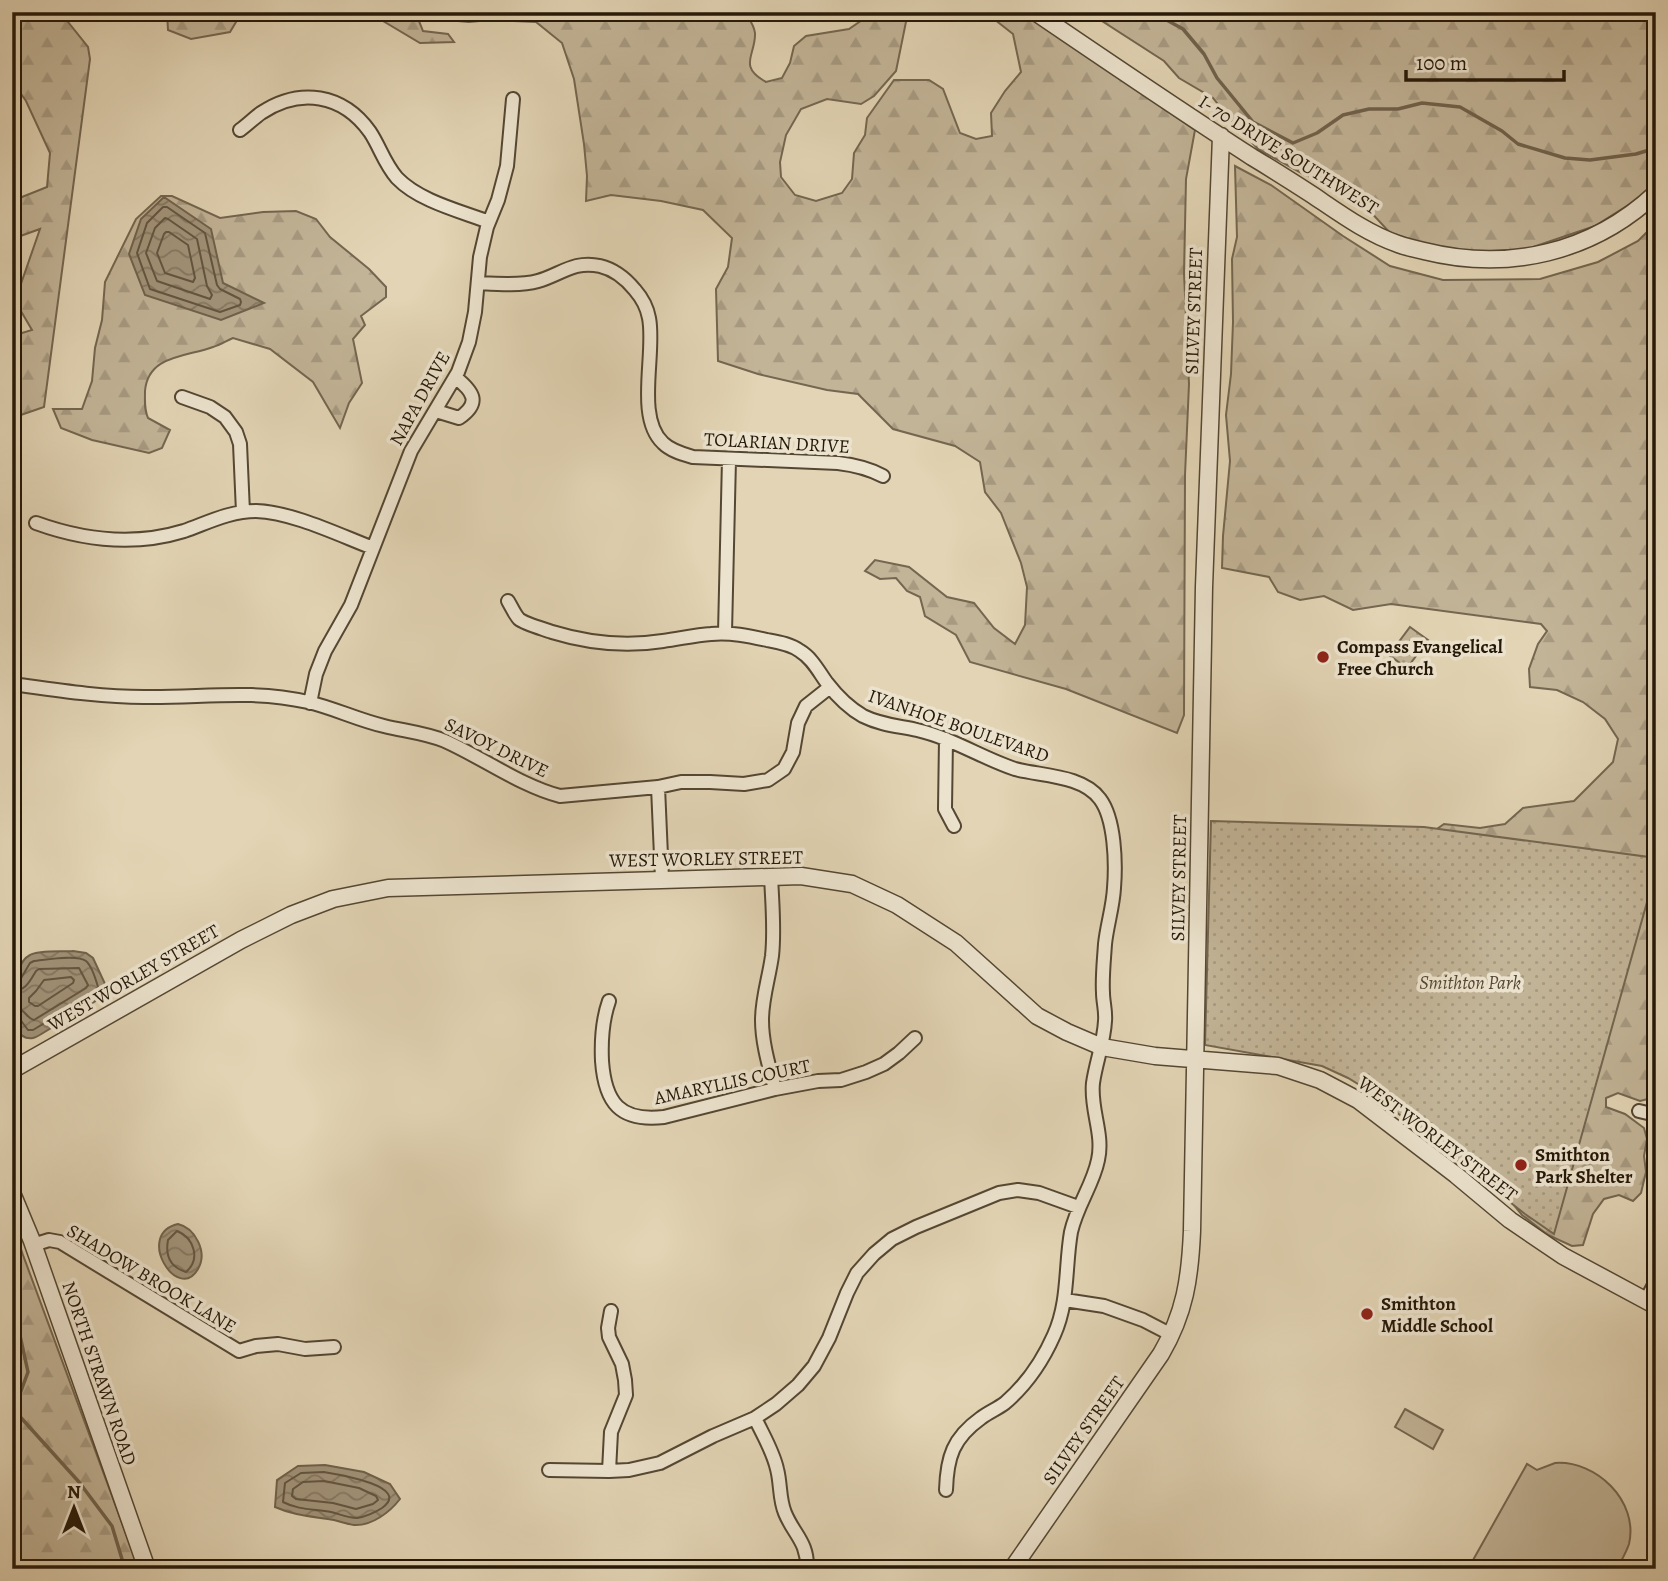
<svg xmlns="http://www.w3.org/2000/svg" width="1668" height="1581" font-family="Alegreya,serif">
<style>
.forest{fill:url(#forest-firs);stroke:#746650;stroke-width:2}
.park{fill:url(#park-dots);stroke:#746650;stroke-width:2}
.pitch{fill:#c2b497;stroke:#746650;stroke-width:2}
.water{fill:url(#water-waves);stroke:#70624c;stroke-width:2}
.lines{fill:none;stroke-linecap:round;stroke-linejoin:round}
.shore{stroke:#645641;stroke-width:2}
.stream{stroke:#70624c;stroke-width:3.5}
.minor-casing{stroke:#544733;stroke-width:16}
.tertiary-casing{stroke:#544733;stroke-width:19}
.minor{stroke:#ece3ce;stroke-width:12}
.tertiary{stroke:#ece3ce;stroke-width:16}
.poi-dot{fill:#8f2418;stroke:#ece3ce;stroke-width:2.5}
.labels{text-anchor:middle;stroke-width:7;stroke-linejoin:round;paint-order:stroke}
.street-label{font-size:19px;fill:#251808;stroke:#ece3ce}
.poi-label{font-size:19px;font-weight:bold;fill:#251808;stroke:#ece3ce;text-anchor:start}
.park-label{font-size:19px;font-style:italic;fill:#544733;stroke:#ece3ce}
</style>
<defs>
<pattern id="forest-firs" width="22" height="20" patternUnits="userSpaceOnUse" patternTransform="scale(1.75)"><rect width="22" height="20" fill="#c2b497"/><path d="M5 1l3.5 6h-7zM16 11l3.5 6h-7z" fill="#a79a81"/></pattern>
<pattern id="park-dots" width="8" height="8" patternUnits="userSpaceOnUse" patternTransform="scale(1.75)"><rect width="8" height="8" fill="#c2b497"/><path d="M2 2h.1M6 6h.1" fill="none" stroke="#a79a81" stroke-width="1.8" stroke-linecap="round"/></pattern>
<pattern id="water-waves" width="16" height="10" patternUnits="userSpaceOnUse" patternTransform="scale(1.75)"><rect width="16" height="10" fill="#a2947a"/><path d="M0 5q4-4 8 0t8 0" fill="none" stroke="#847862"/></pattern>
</defs>
<rect width="100%" height="100%" fill="#e2d4b4"/>
<filter id="stains"><feTurbulence type="fractalNoise" baseFrequency=".00286" numOctaves="4"/><feColorMatrix values="0 0 0 0 .2 0 0 0 0 .09 0 0 0 0 .02 0 0 0 .5 -.17"/></filter>
<radialGradient id="worn" r=".72"><stop offset=".6" stop-color="#630" stop-opacity="0"/><stop offset="1" stop-color="#630" stop-opacity=".3"/></radialGradient>
<path class="forest" d="M12,12h48l28,35 2,12 -46,348 -32,11v-82l20,-6 -17,-29 25,-72 -28,10v-38l35,-14 3,-34 -24,-52 -14,-20z
M167,12h75l-12,20 -39,7 -23,-9z
M368,12h377c4,7 9,13 10,21 1,22 -18,33 11,49l16,-4 8,-15 4,-17 12,-10 43,-7 16,-11 27,1 2,-7h14l-12,59 -22,25 -13,8 -34,-5 -26,10 -15,26 -6,27 1,15 14,18 21,6 26,-8 10,-14 2,-26 11,-18 2,-17 27,-38h35l14,9 17,44 16,6 16,-3 -1,-23 14,-22 16,-19 -8,-38 -28,-22h39l171,118 -9,49 -2,94 5,111 -4,91 -1,240 -7,18 -111,-44 -96,-27 -14,-27 -31,-19 -5,-19 -13,-6 -11,-13 -16,1 -15,-8 10,-11 34,7 38,30 27,6 20,25 21,16 10,-19 2,-38 -6,-24 -20,-50 -16,-21 -5,-30 -25,-16 -62,-17 -35,-35 -31,-4 -69,-16 -40,-13 -2,-72 12,-22 4,-29 -29,-28 -42,-9 -50,-6 -25,6 1,-25 -3,-32 -10,-65 -12,-36 -26,-21 -45,-2 -22,2 -34,-3 -16,2 4,10 25,3 6,8 -34,1z
M1088,12h568v170l-15,15 -46,29 -71,24 -49,4 -53,-6 -31,-14 -24,-26 -24,-21 -38,-12 -47,-26 -29,-31 -16,-20 -34,-20 -15,-17z
M1235,166l36,19 72,51 47,30 53,14 97,-1 58,-17 40,-21 18,-18v874l-16,4 -22,-8 -12,5v9l19,7 19,14 3,11 -3,17 2,16 -5,21 -8,8 -14,-6 -15,4 -11,15 -10,31 -11,1 -24,-11 -26,-20 -13,-16 -82,-363 17,-12 36,4 25,-4 18,-16 51,-7 39,-39 5,-23 -13,-20 -22,-17 -26,-12 -27,-3 -1,-18 9,-25 9,-13 -6,-7 -150,-20 -38,6 -29,-14 -24,4 -22,-8 -9,-15 -47,-9 1,-32 7,-75 -4,-46 5,-41 2,-52 -1,-63 5,-22z
M161,196h11l48,22 43,-6 33,-1 20,8 14,18 39,32 17,18v10l-25,19 4,9 -12,14 9,44 -13,20 -9,25 -27,-46 -43,-33 -37,-11c-7,3 -13,7 -20,9 -27,10 -65,8 -68,44 0,11 -1,18 3,27l22,12 -8,18 -13,5 -57,-13 -31,-12 -8,-19h29l10,-28 3,-33 7,-28 3,-38 31,-63z
M12,1223l11,32 116,314h-127z"/>
<path class="park" d="M1410,627l18,13 -21,28 -18,-13z
M1211,821l213,6 232,31v12l-102,364 -29,-20 -154,-122 -23,-14 -26,-12 -117,-21z"/>
<path class="pitch" d="M1405,1409l38,21 -10,19 -38,-22z
M1555,1463c41,-3 84,38 74,81 -3,9 -8,17 -12,25h-149l59,-105 10,6z"/>
<path class="water" d="M164,197l47,32 12,54 41,20 -43,17 -76,-25 -16,-41 12,-35z
M73,951l13,2 7,5 13,28 -4,11 -59,36c-3,2 -6,4 -10,5 -30,5 -25,-72 -3,-83 9,-5 32,-3 43,-4z
M178,1224c17,4 30,28 20,45 -20,35 -64,-35 -20,-45z
M325,1465l39,7 26,12 10,15c-10,13 -28,27 -46,26 -8,-1 -17,-5 -26,-6 -20,-3 -35,-4 -53,-12l2,-27 21,-14z"/>
<g class="lines">
<path class="shore" d="M163,207h4l38,26 12,52 3,4 20,10 1,3 -1,3 -20,7 -70,-23 -13,-36 10,-30z
M165,218l3,1 29,20 10,47 5,9 -2,4 -53,-18 -11,-28 9,-25z
M166,232h3l19,13 7,33 -2,4 -28,-9 -8,-20 7,-19z
M71,977l3,3 -1,3 -35,23h-3l-6,-4v-4l7,-7 8,-11z
M12,983l8,-3 10,-17 4,-2c11,-1 43,-7 52,0 6,5 10,19 12,26l-2,5 -63,38h-5l-9,-12 -7,-1
M12,991c14,0 18,-10 24,-20l3,-2 40,-1 9,17 -2,3 -52,32c-9,-2 -7,-12 -22,-12
M177,1231c17,7 24,28 9,41 -16,-5 -21,-16 -18,-32z
M324,1472c12,2 89,14 58,36 -6,4 -17,9 -25,10 -8,0 -18,-4 -26,-6 -16,-3 -33,-2 -48,-10l2,-19 16,-10z
M324,1481l35,7 17,8 2,4 -5,4 -17,5 -23,-6 -37,-4 -4,-3 1,-7 10,-7z"/>
<path class="stream" d="M1152,12l31,17 21,25 13,24 36,44 40,21 24,-10 26,-18 26,-6h29l24,-6 38,4 42,24 16,13 47,14 25,2 46,-6 20,-6
M12,1299l16,73 -14,38 65,72 33,44 13,43"/>
<defs>
<path id="minor" d="M240,130c7,-5 14,-12 21,-17 39,-26 82,-19 109,19 10,15 14,31 27,46 22,23 63,33 92,44
M479,283c17,1 42,3 59,-2 22,-6 36,-21 62,-15 13,3 26,13 35,24 7,8 12,17 14,28 7,35 -14,99 14,125 8,8 20,11 30,14l145,6c17,2 30,5 45,13
M182,397l28,10 15,10 11,15 4,12 3,68
M436,411l23,7c22,-15 15,-26 -4,-41
M36,523c47,17 99,23 148,8 23,-8 46,-20 72,-20 36,1 83,24 117,37
M508,601c3,5 7,14 11,18 6,5 25,10 33,13 36,11 73,15 111,9 16,-2 32,-6 48,-7 19,-2 38,2 56,6 11,2 24,4 33,11 12,7 19,21 27,32 10,13 22,25 36,33 18,9 36,10 54,14 35,8 65,28 98,39 26,7 68,6 85,30 15,20 16,64 14,89 -1,19 -7,37 -9,56 -1,16 -3,33 -2,49 0,9 3,18 2,28 -1,21 -9,41 -12,62 -3,26 11,51 5,77 -5,25 -21,45 -27,72 -6,34 -2,70 -17,103 -11,25 -28,50 -49,68 -8,6 -16,9 -24,15 -28,20 -34,39 -35,72
M725,633l4,-174
M12,684c44,6 88,13 132,13 57,1 107,-8 164,5 26,6 50,18 76,24 20,5 42,7 61,15 38,17 76,45 115,55l98,-9 23,-5h29l34,2 24,-4 16,-11 9,-17 5,-29 8,-17 24,-19
M310,703l6,-29 9,-23 26,-46 60,-154 47,-79 11,-30 6,-30 5,-55 7,-30 11,-27 9,-34 6,-67
M946,739l-1,70 9,17
M658,787l4,92
M771,875c1,27 4,54 1,81 -3,22 -10,42 -10,64 0,23 7,46 13,69
M609,1001c-7,20 -8,38 -7,60 3,42 18,61 62,56l111,-28 43,-8 23,-1 25,-8 18,-8 15,-11 16,-15
M1639,1111l17,4
M33,1245l16,-5 11,2 179,109 17,-5 22,-2 27,5 29,-2
M1065,1300l39,6 39,14 29,15
M1646,1300l10,-19
M755,1418c8,17 18,33 22,51 4,15 2,30 8,44 9,22 23,29 22,56
M549,1470l60,1 20,-1 31,-7 53,-27 42,-18 21,-14 22,-19 16,-19 15,-28 18,-45 10,-20 17,-19 18,-15 24,-12 83,-34 19,-3 21,3 39,14
M609,1471l2,-39 15,-37 -1,-15 -3,-16 -13,-27 -1,-9 3,-17"/>
<path id="tertiary" d="M1035,12c72,49 144,98 217,145 20,12 39,24 59,37 27,18 55,39 87,50 8,3 17,5 26,7 84,21 168,2 232,-58
M12,1070l229,-130 50,-25 42,-16 55,-11 413,-12 51,8 45,21 59,38 81,73 30,16 35,15 53,9 123,10 42,14 38,20 98,75 54,45 53,36 93,50
M12,1193l20,48 115,328
M1012,1569l149,-215c24,-41 29,-76 31,-123l12,-644 17,-451"/>
</defs>
<use href="#minor" class="minor-casing"/>
<use href="#tertiary" class="tertiary-casing"/>
<use href="#minor" class="minor"/>
<use href="#tertiary" class="tertiary"/>
</g>
<g class="poi-dot">
<circle cx="1323" cy="657" r="7"/>
<circle cx="1521" cy="1165" r="7"/>
<circle cx="1367" cy="1314" r="7"/>
</g>
<g class="labels">
<g class="street-label">
<text transform="translate(1289 154) rotate(32)" y="7">I- 70 DRIVE SOUTHWEST</text>
<text transform="translate(1193 311) rotate(-88)" y="7">SILVEY STREET</text>
<text transform="translate(419 398) rotate(-61)" y="7">NAPA DRIVE</text>
<text transform="translate(777 442) rotate(3)" y="7">TOLARIAN DRIVE</text>
<text transform="translate(959 725) rotate(19)" y="7">IVANHOE BOULEVARD</text>
<text transform="translate(497 747) rotate(26)" y="7">SAVOY DRIVE</text>
<text transform="translate(706 858) rotate(-1)" y="7">WEST WORLEY STREET</text>
<text transform="translate(1178 878) rotate(-89)" y="7">SILVEY STREET</text>
<text transform="translate(133 977) rotate(-30)" y="7">WEST WORLEY STREET</text>
<text transform="translate(732 1081) rotate(-12)" y="7">AMARYLLIS COURT</text>
<text transform="translate(1438 1138) rotate(37)" y="7">WEST WORLEY STREET</text>
<text transform="translate(152 1278) rotate(31)" y="7">SHADOW BROOK LANE</text>
<text transform="translate(100 1373) rotate(71)" y="7">NORTH STRAWN ROAD</text>
<text transform="translate(1083 1430) rotate(-55)" y="7">SILVEY STREET</text>
</g>
<g class="poi-label">
<text x="1337" y="653">Compass Evangelical<tspan x="1337" dy="22">Free Church</tspan></text>
<text x="1535" y="1161">Smithton<tspan x="1535" dy="22">Park Shelter</tspan></text>
<text x="1381" y="1310">Smithton<tspan x="1381" dy="22">Middle School</tspan></text>
</g>
<g class="park-label">
<text x="1470" y="989">Smithton Park</text>
</g>
</g>
<rect width="1668" height="1581" fill="none" stroke="#e2d4b4" stroke-width="42"/>
<rect x="14" y="14" width="1640" height="1553" fill="none" stroke="#251808" stroke-width="3.5"/>
<rect x="21" y="21" width="1626" height="1539" fill="none" stroke="#251808" stroke-width="2"/>
<g transform="translate(74 1508)" stroke="#ece3ce" stroke-width="5" paint-order="stroke">
<path d="M0-5L12 26L0 18L-12 26Z" fill="#251808"/>
<text y="-10" font-size="19" font-weight="bold" text-anchor="middle" fill="#251808">N</text>
</g>
<path d="M1406 70v10h158v-10" fill="none" stroke="#251808" stroke-width="3.5"/>
<text x="1416" y="70" font-size="21" fill="#251808" stroke="#ece3ce" stroke-width="5" paint-order="stroke">100 m</text>
<rect width="100%" height="100%" filter="url(#stains)"/>
<rect width="100%" height="100%" fill="url(#worn)"/>
</svg>
